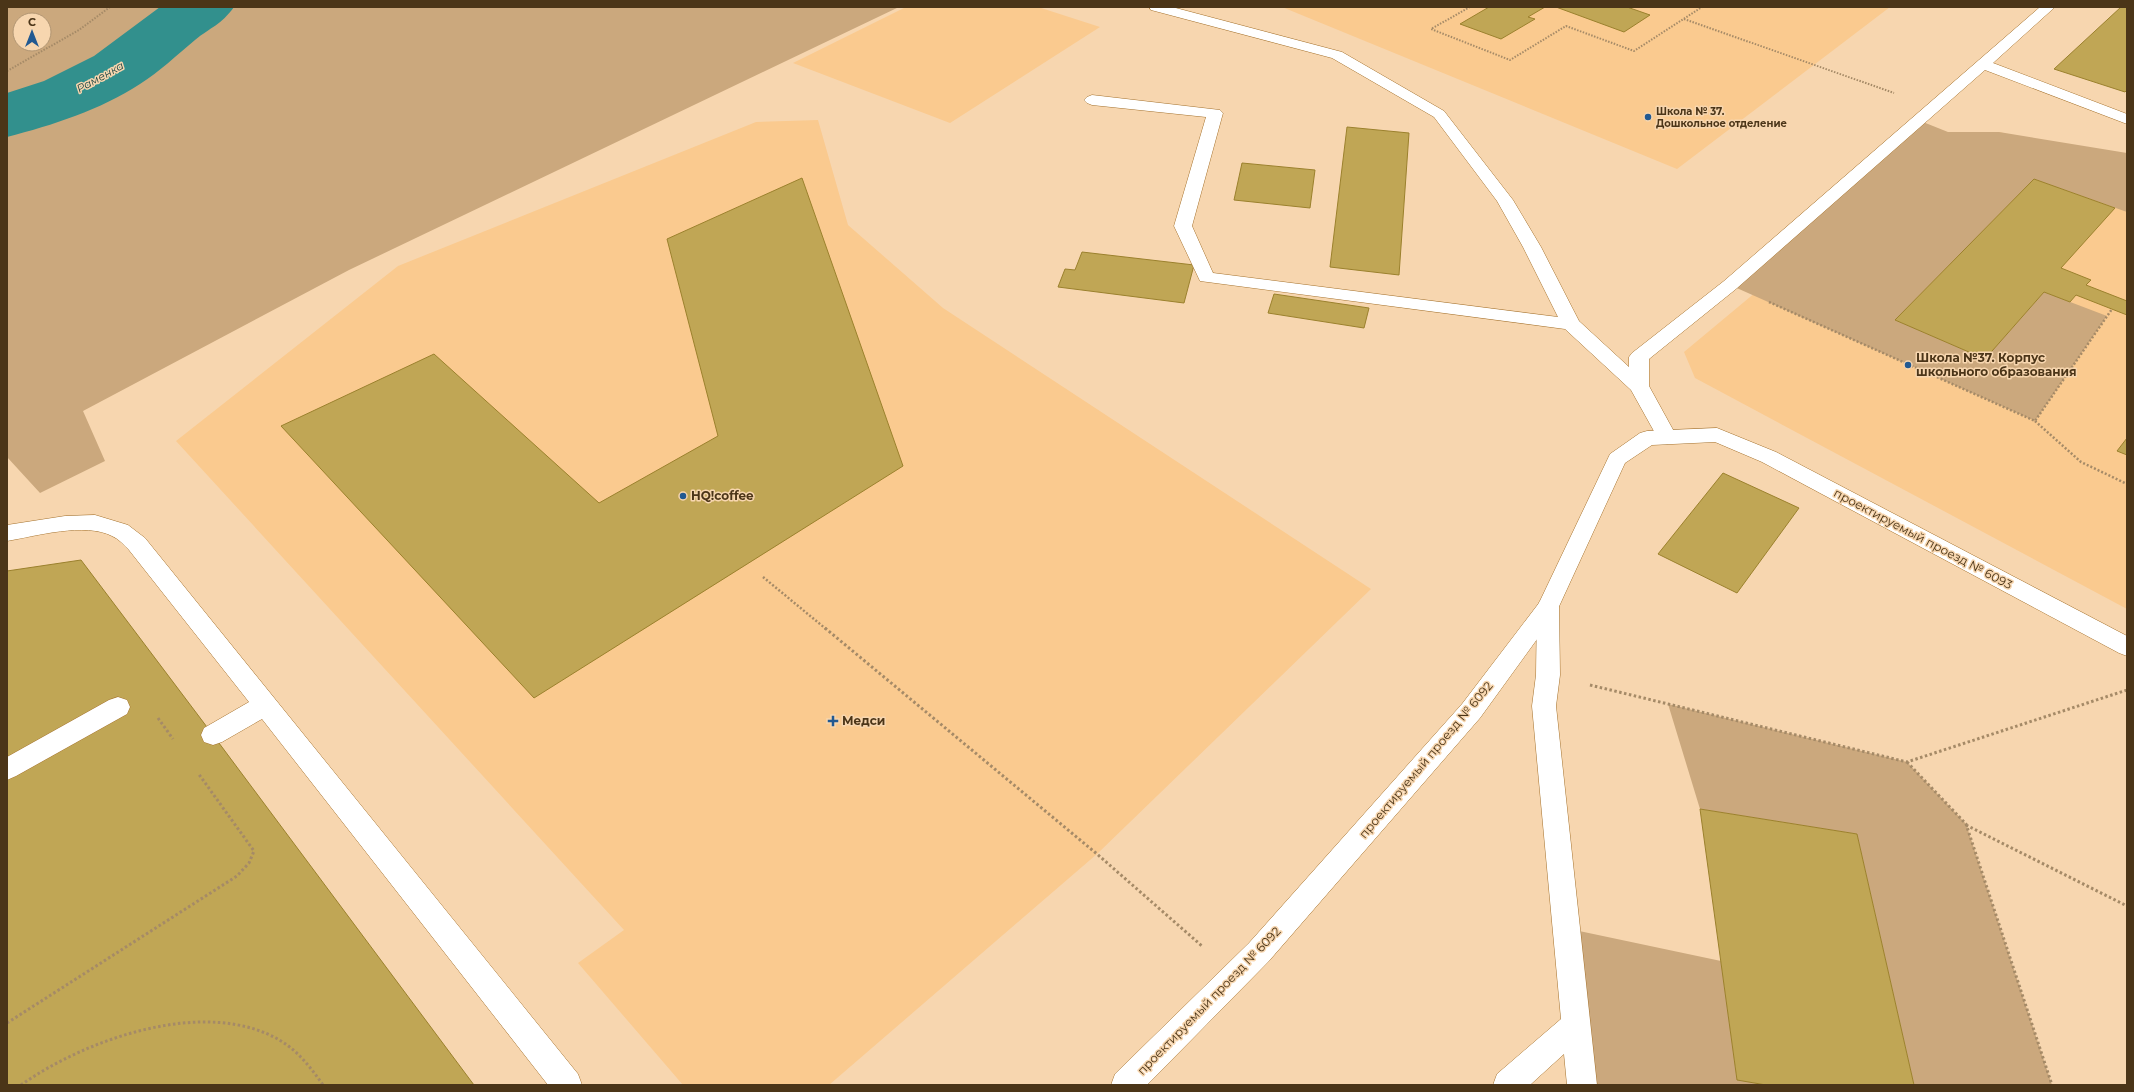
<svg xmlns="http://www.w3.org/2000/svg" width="2134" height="1092" font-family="Montserrat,sans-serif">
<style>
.built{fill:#faca8f}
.green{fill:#cba87d;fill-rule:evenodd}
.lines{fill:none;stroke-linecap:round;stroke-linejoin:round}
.river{fill:#32908d;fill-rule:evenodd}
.building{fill:#c0a655;stroke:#9b812d}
.service-casing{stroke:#a5722d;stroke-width:1}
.minor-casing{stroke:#a5722d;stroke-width:1}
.path-far2{stroke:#a58a67;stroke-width:2;stroke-dasharray:1.5 1.5;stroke-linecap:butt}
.path-far1{stroke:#a58a67;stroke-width:2.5;stroke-dasharray:2 2;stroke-linecap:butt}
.path{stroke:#a58a67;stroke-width:3;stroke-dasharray:2.5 2.5;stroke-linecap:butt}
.service{fill:#fff;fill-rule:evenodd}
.minor{fill:#fff;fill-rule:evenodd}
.poi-dot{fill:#225991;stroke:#f7d6af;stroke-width:1.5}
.labels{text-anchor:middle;stroke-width:3;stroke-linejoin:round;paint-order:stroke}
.far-poi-label{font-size:10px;font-weight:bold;fill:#4b3518;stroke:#f7d6af;text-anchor:start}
.far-water-label{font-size:11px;font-style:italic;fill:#153f3e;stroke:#f7d6af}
.poi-label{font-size:12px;font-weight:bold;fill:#4b3518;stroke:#f7d6af;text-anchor:start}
.street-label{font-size:12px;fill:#4b3518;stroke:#f7d6af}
</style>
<rect width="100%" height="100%" fill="#f7d6af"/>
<path class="built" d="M906,7h132l62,20 -150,96 -157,-60z
M1282,7h608l-213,162z
M818,120l30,105 95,83 428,281 -274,265 -268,231h-146l-105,-122 46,-33 -448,-489 222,-175 358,-144z
M1948,132h51l128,29v448l-432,-231 -11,-26z"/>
<path class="green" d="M7,7h892l-550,263 -266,141 22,50 -65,32 -33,-36zM20,20h24v24h-24z
M1918,120l30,12h51l128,21v59l-93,-33 -139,141 90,39 59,-67 63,24 -72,105 -305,-136z
M1668,704l239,58 59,62 86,261h-138l-57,-251 -157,-25z
M1565,928l156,33 16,118 29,6h-184z"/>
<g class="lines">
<path class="river" d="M160,7h74c-13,18 -23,20 -39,33 -18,15 -36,32 -55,44 -40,26 -87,41 -133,53v-44l37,-12 50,-25z"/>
</g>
<path class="building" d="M1489,7h56l-17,10 7,2 -34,20 -41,-15z
M1556,7h71l23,8 -26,17z
M2121,7h6v83l-2,2 -71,-23z
M1347,127l62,6 -10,142 -69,-8z
M1242,163l73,7 -5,38 -76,-8z
M802,178l101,288 -369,232 -253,-272 153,-72 165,149 119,-67 -51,-197z
M2034,179l81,29 -54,60 30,12 -5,5 41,16v14l-51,-20 -6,7 -26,-10 -59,67 -90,-39z
M1082,252l112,13 -10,38 -126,-16 7,-18 10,1z
M1274,294l95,14 -5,20 -96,-15z
M2127,438v17l-10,-4z
M1723,473l76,35 -62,85 -79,-39z
M81,560l132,175 261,350h-467v-514z
M1700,809l157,25 57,251h-148l-29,-5z"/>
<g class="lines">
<defs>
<path id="service" d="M1149,7h23l170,45 102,59 69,89 28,47 38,74 50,46v-10l3,-4 92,-72 316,-274h15l-62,56 134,51v10l-142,-54 -249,219 -87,70v27l28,51 -3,5 -7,2 -7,-2 -29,-52 -66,-61 -365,-48 -26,-55 32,-109 -114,-12 -5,-2 -3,-3 3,-3 5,-2 128,15 3,3 -31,113 21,47 345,44 -35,-70 -26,-46 -63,-84 -102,-59 -181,-48z
M95,515l33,10 17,13 433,536 4,11h-34l-286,-366 -40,23 -9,3 -9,-3 -3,-7 3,-7 45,-26 -120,-152c-5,-5 -10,-11 -17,-14 -27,-14 -76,0 -105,5v-16l58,-9z
M1548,598l8,3 3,6 1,68 -4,31 41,379h-30l-3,-31 -34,31h-37l4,-11 64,-55 -29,-313 4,-31 1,-68 3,-6z
M118,697l9,3 3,7 -3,7 -111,62 -9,4v-23l102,-57z"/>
<path id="minor" d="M1717,428l59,24 351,184v20l-8,-3 -357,-191 -47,-20 -63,3 -27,18 -69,150 -76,105 -211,243 -122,124h-36l4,-11 134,-131 213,-239 77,-101 71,-149 30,-21 7,-2z"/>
</defs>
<use href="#service" class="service-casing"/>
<use href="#minor" class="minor-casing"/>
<path class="path-far2" d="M1470,7l-39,22 79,31 56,-34 68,25 68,-44
M1684,19l210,74
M7,71l72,-41 31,-23"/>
<path class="path-far1" d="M1769,302l266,119 77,-112
M2035,421l46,41 46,22
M763,577l63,52"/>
<path class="path" d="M825,628l272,226 105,92
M1590,685l317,77 220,-72
M158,718l15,21
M1907,762l59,62 86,261
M1966,825l161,81
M7,1023l230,-147 12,-13 5,-12 -56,-78
M21,1085c65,-46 186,-89 260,-44 18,11 30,27 42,44"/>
<use href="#service" class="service"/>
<use href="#minor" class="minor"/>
</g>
<g class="poi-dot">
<circle cx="1648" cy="117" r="4"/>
<circle cx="1908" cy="365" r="4"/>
<circle cx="683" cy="496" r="4"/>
<path d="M831 715h4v4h4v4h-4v4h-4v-4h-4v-4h4z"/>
</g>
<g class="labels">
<g class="far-poi-label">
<text x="1656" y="115">Школа № 37.<tspan x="1656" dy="12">Дошкольное отделение</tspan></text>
</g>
<g class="far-water-label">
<text transform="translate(100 77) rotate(-29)" y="4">Раменка</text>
</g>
<g class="poi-label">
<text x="1916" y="362">Школа №37. Корпус<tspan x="1916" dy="14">школьного образования</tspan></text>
<text x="691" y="500">HQ!coffee</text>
<text x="842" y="725">Медси</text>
</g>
<g class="street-label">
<text transform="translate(1923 539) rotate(28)" y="4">проектируемый проезд № 6093</text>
<text transform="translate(1426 760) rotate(-50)" y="4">проектируемый проезд № 6092</text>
<text transform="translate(1209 1001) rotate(-46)" y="4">проектируемый проезд № 6092</text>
</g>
</g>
<rect width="2134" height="1092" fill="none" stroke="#4b3518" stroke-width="16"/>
<g transform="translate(32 32)"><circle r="19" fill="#f7d6af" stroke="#b29673"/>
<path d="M0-3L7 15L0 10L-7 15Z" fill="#225991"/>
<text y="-6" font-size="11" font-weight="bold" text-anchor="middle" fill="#4b3518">С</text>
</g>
</svg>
